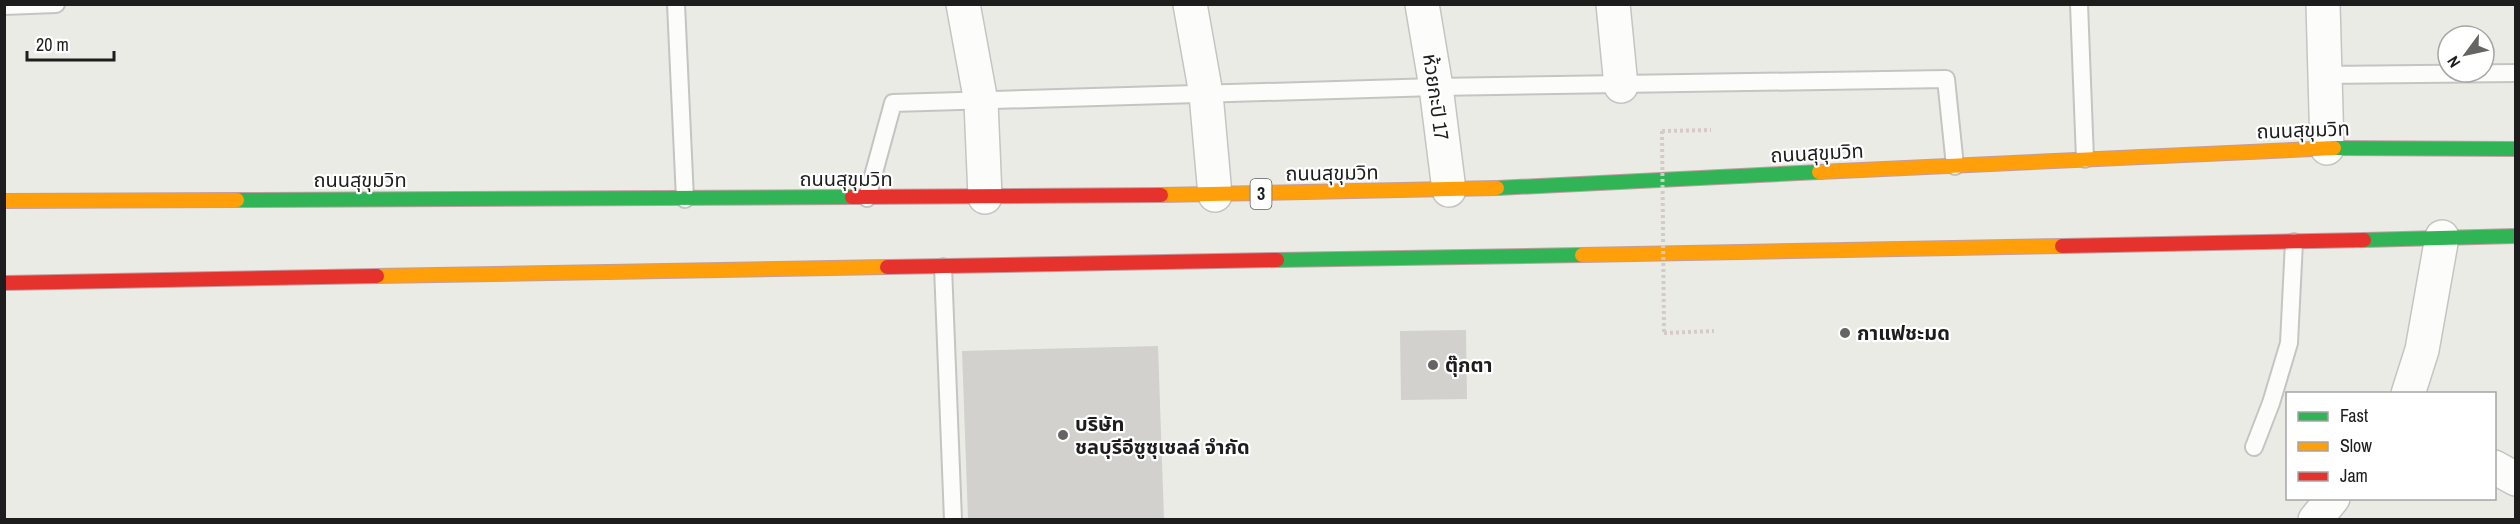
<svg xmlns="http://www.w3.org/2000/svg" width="2520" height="524" font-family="'Archivo Narrow','Noto Sans Thai',sans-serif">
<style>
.building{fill:#d2d1cd}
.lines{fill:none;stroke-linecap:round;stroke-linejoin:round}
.lane-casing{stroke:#c4c4c2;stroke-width:20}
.street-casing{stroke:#c4c4c2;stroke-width:36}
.fast-casing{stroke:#c19da1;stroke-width:16}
.slow-casing{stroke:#c19da1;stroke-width:16}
.jam-casing{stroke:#c19da1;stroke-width:16}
.path{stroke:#d6cac5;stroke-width:4;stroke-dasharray:3 3;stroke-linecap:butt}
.lane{stroke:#fcfcfb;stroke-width:16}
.street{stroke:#fcfcfb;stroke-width:33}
.fast{stroke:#30b455;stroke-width:14}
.slow{stroke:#ff9f0a;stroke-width:14}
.jam{stroke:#e5322d;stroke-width:14}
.path-bridge{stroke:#d6cac5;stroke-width:4;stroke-dasharray:3 3;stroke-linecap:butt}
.poi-dot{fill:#656563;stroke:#fff;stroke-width:2}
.labels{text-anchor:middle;stroke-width:4.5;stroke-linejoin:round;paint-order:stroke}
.shield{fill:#fff;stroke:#616161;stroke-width:1.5}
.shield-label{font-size:18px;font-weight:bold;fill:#1d1d1d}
.street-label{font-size:20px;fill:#1d1d1d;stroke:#fff}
.poi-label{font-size:20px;font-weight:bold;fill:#1d1d1d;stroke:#fff;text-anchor:start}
</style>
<rect width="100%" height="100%" fill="#ebebe6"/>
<path class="building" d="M1466,330l1,69 -66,1 -1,-69z
M1158,346l6,173h-196l-6,-168z"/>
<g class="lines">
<defs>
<path id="lane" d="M676,4l9,195
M2079,4l6,155
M4,6l52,-2
M2324,75l192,-2
M867,198l26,-95 543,-16 510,-8 9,87
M943,267l10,253
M2254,447l17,-44 18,-60 5,-101"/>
<path id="street" d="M963,4l18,98 4,95
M1190,4l16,90 9,101
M1422,4l14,83 13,103
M1613,4l8,82
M2323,4l4,144
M2408,394l14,-44 20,-113
M2494,467l22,12
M2315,520l18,-22"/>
<path id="fast" d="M2334,148l182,1
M1497,188l322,-16
M237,200l615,-3
M2364,240l152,-4
M1277,260l305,-5"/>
<path id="slow" d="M1819,172l515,-24
M1161,195l336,-7
M4,201l233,-1
M1582,255l480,-9
M377,276l510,-9"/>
<path id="jam" d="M852,197l309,-2
M2062,246l302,-6
M887,267l390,-7
M4,283l373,-7"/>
</defs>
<use href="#lane" class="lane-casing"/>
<use href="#street" class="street-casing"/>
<use href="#fast" class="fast-casing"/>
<use href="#slow" class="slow-casing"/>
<use href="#jam" class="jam-casing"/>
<path class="path" d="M1662,131l49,-1
M1664,333l50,-2"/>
<use href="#lane" class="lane"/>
<use href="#street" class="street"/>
<use href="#fast" class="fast"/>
<use href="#slow" class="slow"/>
<use href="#jam" class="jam"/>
<path class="path-bridge" d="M1662,131l2,202"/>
</g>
<g class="poi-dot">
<circle cx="1845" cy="333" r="6"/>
<circle cx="1433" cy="365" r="6"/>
<circle cx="1063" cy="435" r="6"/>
</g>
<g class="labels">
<rect class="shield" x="1250.5" y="179" width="21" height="30" rx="4.5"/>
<g class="shield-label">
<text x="1261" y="200">3</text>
</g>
<g class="street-label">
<text transform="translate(1436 97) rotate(82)" y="7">ห้วยกะปิ 17</text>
<text transform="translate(2303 130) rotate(-2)" y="7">ถนนสุขุมวิท</text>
<text transform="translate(1817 153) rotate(-3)" y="7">ถนนสุขุมวิท</text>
<text transform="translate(1332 173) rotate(-1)" y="7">ถนนสุขุมวิท</text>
<text x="846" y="186">ถนนสุขุมวิท</text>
<text x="360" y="187">ถนนสุขุมวิท</text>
</g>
<g class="poi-label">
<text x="1857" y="340">กาแฟชะมด</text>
<text x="1445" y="372">ตุ๊กตา</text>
<text x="1075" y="431">บริษัท<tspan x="1075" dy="23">ชลบุรีอีซูซุเชลล์ จำกัด</tspan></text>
</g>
</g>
<rect width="2520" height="524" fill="none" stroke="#1d1d1d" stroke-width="12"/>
<rect x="2286" y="392" width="210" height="108" fill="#ffffff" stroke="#a5a5a5" stroke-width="1.5"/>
<rect x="2298" y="412" width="30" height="9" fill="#30b455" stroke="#a5a5a5" stroke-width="1.5"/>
<text x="2340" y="422" font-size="18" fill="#1d1d1d">Fast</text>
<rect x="2298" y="442" width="30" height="9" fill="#ff9f0a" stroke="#a5a5a5" stroke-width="1.5"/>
<text x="2340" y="452" font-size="18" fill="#1d1d1d">Slow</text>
<rect x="2298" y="472" width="30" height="9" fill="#e5322d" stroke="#a5a5a5" stroke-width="1.5"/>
<text x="2340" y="482" font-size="18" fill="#1d1d1d">Jam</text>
<g transform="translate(2466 54) rotate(237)"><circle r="28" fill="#ffffff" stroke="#a5a5a5" stroke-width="1.5"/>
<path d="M0-4.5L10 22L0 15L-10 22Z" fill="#656563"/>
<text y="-9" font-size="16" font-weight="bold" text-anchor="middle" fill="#1d1d1d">N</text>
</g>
<path d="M27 51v9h87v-9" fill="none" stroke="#1d1d1d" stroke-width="3"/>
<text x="36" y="51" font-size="18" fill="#1d1d1d" stroke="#ffffff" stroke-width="4.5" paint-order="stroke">20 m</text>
</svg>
